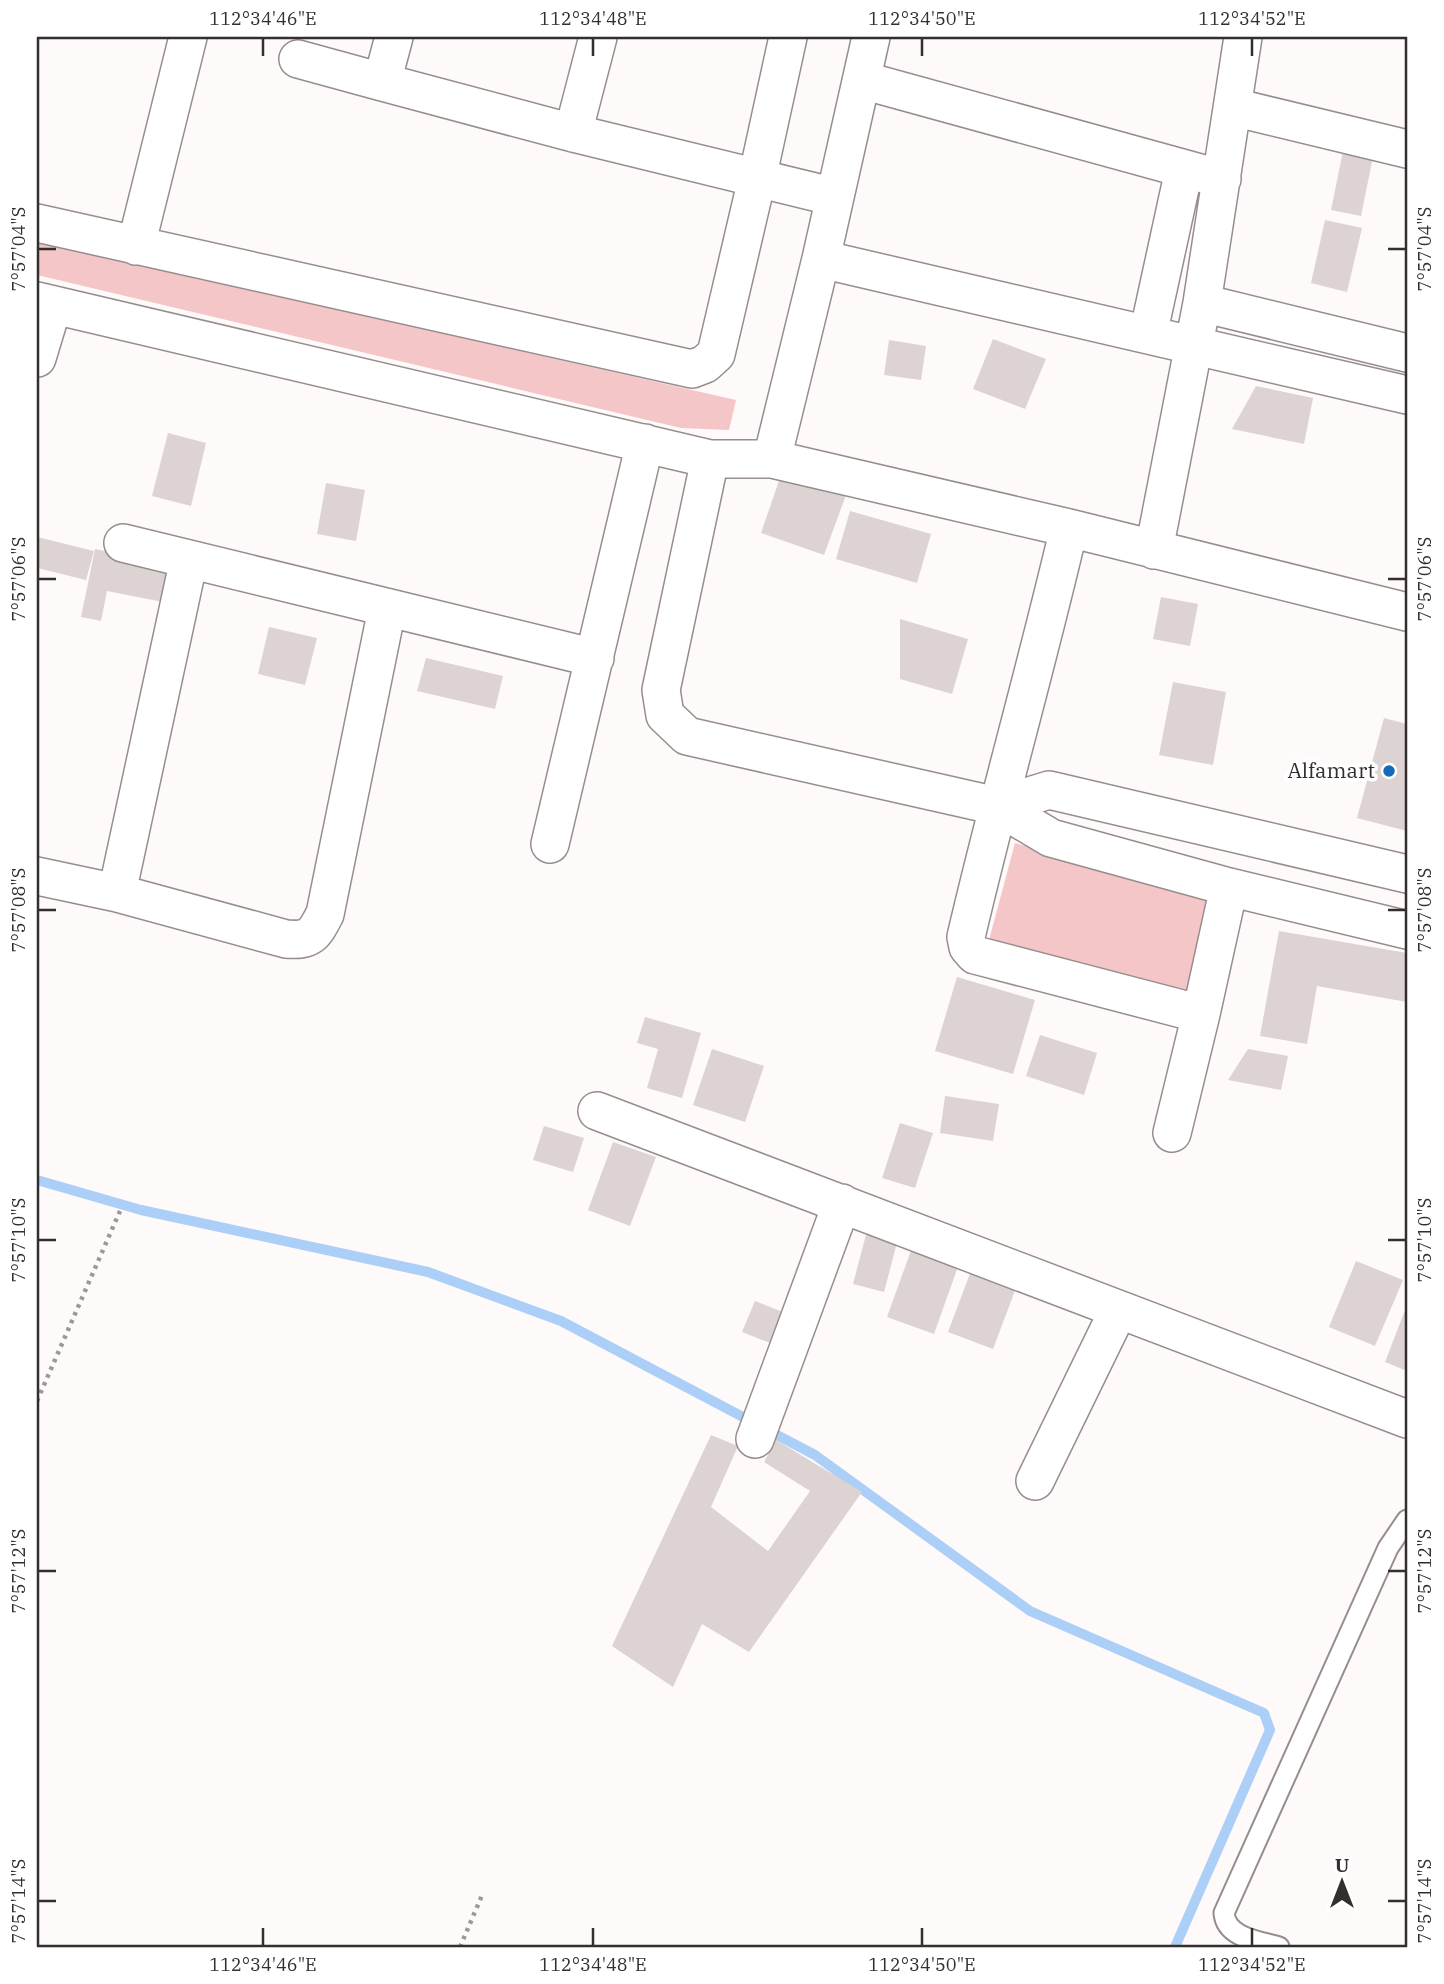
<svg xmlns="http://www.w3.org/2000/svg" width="1444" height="1984" font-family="'IBM Plex Serif',serif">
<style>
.green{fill:#f4c6c7}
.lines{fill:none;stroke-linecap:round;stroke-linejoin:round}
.stream{stroke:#accff7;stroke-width:10}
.building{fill:#ddd3d3}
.lane-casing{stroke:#978d8e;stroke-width:23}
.street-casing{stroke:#978d8e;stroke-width:40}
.path{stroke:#9c9898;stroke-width:4.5;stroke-dasharray:3.5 5;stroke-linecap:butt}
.lane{stroke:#fff;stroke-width:19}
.street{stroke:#fff;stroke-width:37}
.ticks{fill:none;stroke:#332f2f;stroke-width:2.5}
.poi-dot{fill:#156ab7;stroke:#fff;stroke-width:2.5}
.labels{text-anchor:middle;stroke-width:7;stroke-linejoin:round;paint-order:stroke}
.poi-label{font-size:21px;fill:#332f2f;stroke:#fff;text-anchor:end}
.neatline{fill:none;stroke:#332f2f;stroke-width:2.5}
.ticks-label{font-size:18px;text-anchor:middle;fill:#332f2f}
</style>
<rect width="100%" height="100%" fill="#fefafa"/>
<path class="green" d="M37,241l699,159 -7,30 -48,-2 -644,-153z
M1015,843l198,54 -25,98 -199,-55z"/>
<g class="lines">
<path class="stream" d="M37,1180l104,30 287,62 133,49 254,134 215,156 234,102 6,17 -95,217"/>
</g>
<path class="building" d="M1344,146l30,6 -13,64 -30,-6z
M1325,220l37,8 -15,64 -36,-9z
M993,339l53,20 -21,50 -52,-20z
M889,340l37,6 -5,34 -37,-5z
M1256,386l57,12 -9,46 -72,-15z
M168,433l38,10 -15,63 -39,-10z
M782,472l64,23 -22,60 -63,-22z
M326,483l39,7 -9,51 -39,-7z
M850,511l81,23 -14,49 -81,-24z
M37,537l57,14 -8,29 -49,-12z
M95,549l81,17 -8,37 -61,-12 -6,30 -20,-4z
M1161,597l37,7 -8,42 -37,-7z
M900,619l68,20 -16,55 -52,-15z
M269,627l48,11 -12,47 -47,-11z
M426,658l77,18 -8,33 -78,-18z
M1173,682l53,10 -13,73 -54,-10z
M1384,718l23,6v107l-50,-13z
M1279,931l128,22v49l-90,-16 -10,58 -47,-8z
M957,977l78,23 -22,74 -78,-23z
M645,1017l56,16 -19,65 -35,-10 11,-39 -21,-6z
M1040,1035l57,18 -13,42 -58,-19z
M712,1049l52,17 -19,56 -52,-17z
M1248,1049l40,7 -7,34 -53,-10z
M945,1096l54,8 -6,37 -53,-8z
M900,1123l33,10 -18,55 -33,-10z
M544,1126l40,12 -11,34 -40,-12z
M613,1142l43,15 -26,69 -42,-16z
M868,1227l31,8 -15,57 -31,-8z
M913,1245l47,16 -26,73 -47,-17z
M1356,1261l47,19 -28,66 -46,-19z
M971,1271l45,17 -23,61 -45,-17z
M755,1301l30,12 -15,30 -28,-11z
M1407,1305v66l-22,-9z
M711,1435l27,11 -27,61 57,44 42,-60 -46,-29 12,-22 86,52 -113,160 -47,-28 -29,63 -61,-41z"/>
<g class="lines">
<defs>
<path id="lane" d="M1279,1947c-20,-6 -53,-9 -55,-34l164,-365 19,-28"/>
<path id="street" d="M394,37l-12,45 191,51 262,64
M298,59l84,23
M862,80l360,99
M1233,107l174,42
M573,133l25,-96
M37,223l655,146 13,-5 11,-10 41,-175 31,-142
M136,246l52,-209
M821,259l586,136
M37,301l673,158h62l297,69 338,84
M1202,303l205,50
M1148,335l36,-165
M37,358l16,-53
M710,459l-49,231 4,25 22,21 310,70 54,32 178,49 178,43
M772,459l49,-200 50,-222
M1069,528c-32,137 -71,272 -103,409l2,10 7,8 226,59 28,-127
M123,543l472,115
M1154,550l48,-247 41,-266
M997,806l52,-16 358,84
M550,844l95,-401
M37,876l80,17 169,46c25,2 28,-4 39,-25l62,-305
M117,893l72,-334
M597,1111c270,101 539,207 810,308
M1172,1133l29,-119
M755,1439l87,-236
M1035,1481l83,-170"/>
</defs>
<use href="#lane" class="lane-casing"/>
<use href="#street" class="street-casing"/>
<path class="path" d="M37,1401l83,-190
M460,1947l23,-54"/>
<use href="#lane" class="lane"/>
<use href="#street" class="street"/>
</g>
<path class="ticks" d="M263,38v18M593,38v18M922,38v18M1252,38v18M38,249h18M1388,249h18M38,579h18M1388,579h18M38,910h18M1388,910h18M38,1240h18M1388,1240h18M38,1571h18M1388,1571h18M38,1901h18M1388,1901h18M263,1928v18M593,1928v18M922,1928v18M1252,1928v18"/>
<circle class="poi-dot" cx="1389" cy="771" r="7"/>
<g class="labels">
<g class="poi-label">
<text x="1375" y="778">Alfamart</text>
</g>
</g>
<rect width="1444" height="1984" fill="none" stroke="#ffffff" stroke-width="77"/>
<g transform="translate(1342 1882)" stroke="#ffffff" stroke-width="5" paint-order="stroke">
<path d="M0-5L12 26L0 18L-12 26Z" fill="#332f2f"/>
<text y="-10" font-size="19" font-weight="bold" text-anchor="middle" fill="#332f2f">U</text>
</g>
<rect x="38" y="38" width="1368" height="1908" class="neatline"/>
<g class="ticks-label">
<text x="263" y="25">112°34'46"E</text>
<text x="593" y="25">112°34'48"E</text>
<text x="922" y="25">112°34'50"E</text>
<text x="1252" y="25">112°34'52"E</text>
<text transform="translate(19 249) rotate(-90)" y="6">7°57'04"S</text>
<text transform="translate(1425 249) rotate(-90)" y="6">7°57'04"S</text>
<text transform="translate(19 579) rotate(-90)" y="6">7°57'06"S</text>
<text transform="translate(1425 579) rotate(-90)" y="6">7°57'06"S</text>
<text transform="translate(19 910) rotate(-90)" y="6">7°57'08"S</text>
<text transform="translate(1425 910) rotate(-90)" y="6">7°57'08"S</text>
<text transform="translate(19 1240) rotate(-90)" y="6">7°57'10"S</text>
<text transform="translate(1425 1240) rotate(-90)" y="6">7°57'10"S</text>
<text transform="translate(19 1571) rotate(-90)" y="6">7°57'12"S</text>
<text transform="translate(1425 1571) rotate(-90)" y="6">7°57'12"S</text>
<text transform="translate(19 1901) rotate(-90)" y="6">7°57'14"S</text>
<text transform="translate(1425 1901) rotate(-90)" y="6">7°57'14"S</text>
<text x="263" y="1971">112°34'46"E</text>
<text x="593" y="1971">112°34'48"E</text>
<text x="922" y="1971">112°34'50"E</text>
<text x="1252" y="1971">112°34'52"E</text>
</g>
</svg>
